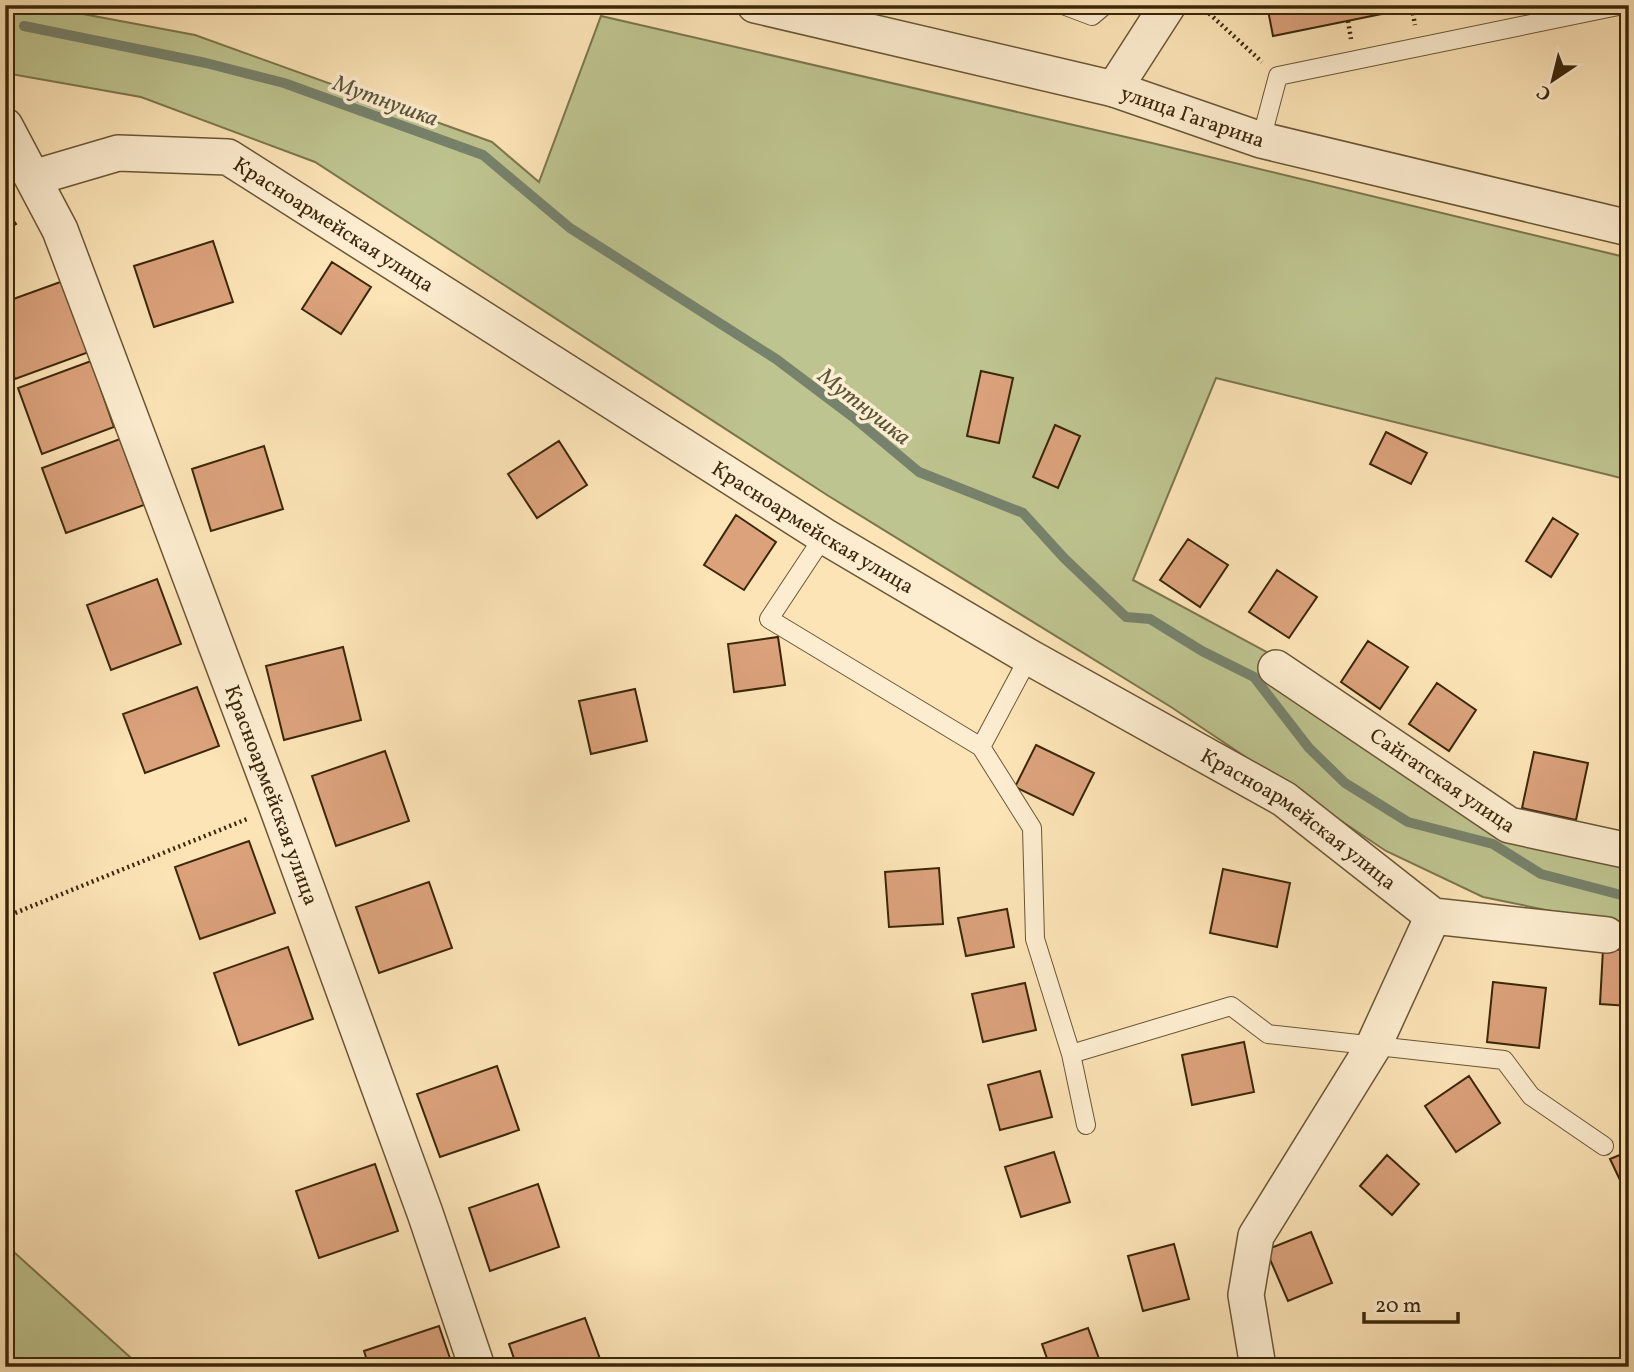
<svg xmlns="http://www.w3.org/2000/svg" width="1634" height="1372" font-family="Vollkorn,serif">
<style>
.green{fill:#bec48f;stroke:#7c764c;stroke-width:2}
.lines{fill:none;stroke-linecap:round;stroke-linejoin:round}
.stream{stroke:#77826c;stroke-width:10}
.building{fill:#dba27c;stroke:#3b2708;stroke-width:2}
.lane-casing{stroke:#6b5634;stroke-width:20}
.street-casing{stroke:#6b5634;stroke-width:38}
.path{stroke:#3b2708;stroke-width:4.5;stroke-dasharray:2 3.5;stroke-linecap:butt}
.lane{stroke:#fdedd0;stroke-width:18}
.street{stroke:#fdedd0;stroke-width:35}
.labels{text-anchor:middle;stroke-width:7;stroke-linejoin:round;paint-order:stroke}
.street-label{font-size:21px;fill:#3b2708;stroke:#fdedd0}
.water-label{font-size:23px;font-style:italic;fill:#59553a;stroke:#fdedd0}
</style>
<rect width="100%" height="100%" fill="#fce4b7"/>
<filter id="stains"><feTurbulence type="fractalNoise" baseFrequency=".00286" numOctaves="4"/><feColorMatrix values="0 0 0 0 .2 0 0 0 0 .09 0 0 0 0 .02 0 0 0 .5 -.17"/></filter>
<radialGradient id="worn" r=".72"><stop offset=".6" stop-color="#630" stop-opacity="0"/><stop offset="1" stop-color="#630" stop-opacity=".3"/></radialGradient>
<path class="green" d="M5,5h30l160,30 297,107 47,40 62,-166 551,127 477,115v222l-413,-102 -83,202 141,76 231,178 124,27v66l-146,-30 -97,-46 -215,-144 -344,-212 -512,-333 -174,-65 -136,-24z
M5,1244l136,123h-136z"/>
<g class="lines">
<path class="stream" d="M24,26l182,37 78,20 199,72 87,73 206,131 77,58 66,55 104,41 41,45 62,59 24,2 52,32 52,26 55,71 36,35 63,39 85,22 48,30 88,23"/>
</g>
<path class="building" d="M1267,5h159l-153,31z
M5,208l11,16 -11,7z
M213,241l20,61 -79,25 -20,-61z
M332,262l39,25 -30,47 -39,-25z
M63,281l26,71 -74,27 -10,-25v-52z
M91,361l23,66 -72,27 -24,-66z
M981,371l32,7 -14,65 -32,-7z
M1055,425l25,11 -22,52 -25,-11z
M1386,432l41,21 -16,31 -41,-20z
M120,439l24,66 -78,28 -24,-65z
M559,441l28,44 -50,33 -29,-44z
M264,446l19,63 -72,22 -19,-62z
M736,515l40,27 -32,48 -40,-25z
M1553,518l25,16 -27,43 -25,-16z
M1188,539l40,26 -28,42 -40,-27z
M1277,570l40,27 -28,41 -40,-26z
M157,579l24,65 -70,26 -24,-65z
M778,637l7,48 -51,7 -6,-48z
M1368,641l40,26 -28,42 -39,-27z
M343,647l18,73 -77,20 -18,-74z
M1437,683l39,27 -27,41 -40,-27z
M197,687l22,59 -74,27 -22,-59z
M635,689l12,52 -56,13 -12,-53z
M1036,745l58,28 -21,42 -58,-28z
M385,751l24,70 -73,25 -24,-70z
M1534,752l54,11 -12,57 -54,-12z
M249,841l26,72 -75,26 -25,-72z
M939,868l4,56 -54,3 -4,-55z
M1223,869l67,14 -13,64 -67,-14z
M429,882l23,66 -73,25 -23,-66z
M1007,909l7,38 -48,9 -8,-38z
M288,947l25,72 -74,26 -25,-72z
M1603,949l26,1v56l-29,-2z
M1493,982l53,6 -7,60 -52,-6z
M1025,983l11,47 -53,12 -11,-48z
M1244,1042l10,50 -62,13 -10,-50z
M497,1066l22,64 -79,27 -23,-63z
M1040,1071l12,46 -52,13 -12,-45z
M1469,1076l31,47 -44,29 -31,-46z
M1629,1151v48l-19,-40z
M1054,1152l16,50 -49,15 -16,-50z
M1387,1155l32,29 -27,31 -32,-29z
M375,1164l23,67 -79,27 -23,-67z
M538,1184l21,63 -69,24 -21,-63z
M1311,1232l21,51 -44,18 -22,-51z
M1174,1244l15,55 -46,12 -15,-55z
M585,1318l18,49h-86l-8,-23z
M439,1326l14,41h-84l-5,-16z
M1088,1328l14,39h-52l-8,-23z"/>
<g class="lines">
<defs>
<path id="lane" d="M1063,5l29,11 13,-11
M1261,140l17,-64 345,-71
M824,536l-55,83 212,128 51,81 3,111 36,115 15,71
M981,747l48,-90
M1071,1054l160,-48 37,28 236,26 27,36 73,50"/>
<g id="street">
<path id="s1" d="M755,5l359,84 147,51 368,88"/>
<path d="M1114,89l54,-84"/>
<path id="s2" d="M5,126l55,104 217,577 148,406 52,154"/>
<path id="s3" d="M33,178l85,-25 110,4 596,379 205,121 255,142 149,117 174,19"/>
<path id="s4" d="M1276,668l233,157 120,26"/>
<path d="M1258,1367l-12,-72 10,-59 117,-189 60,-131"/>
</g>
</defs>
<use href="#lane" class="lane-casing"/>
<use href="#street" class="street-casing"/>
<path class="path" d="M1201,6l61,56
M1412,8l3,17
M1348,21l3,18
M5,917l242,-98"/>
<use href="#lane" class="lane"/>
<use href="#street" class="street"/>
</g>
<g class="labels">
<g class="street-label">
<text dy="7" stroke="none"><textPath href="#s1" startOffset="452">улица Гагарина</textPath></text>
<text dy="7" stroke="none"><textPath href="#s3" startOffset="324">Красноармейская улица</textPath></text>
<text dy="7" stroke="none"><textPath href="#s3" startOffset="891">Красноармейская улица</textPath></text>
<text dy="7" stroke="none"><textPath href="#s4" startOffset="201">Сайгатская улица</textPath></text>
<text dy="7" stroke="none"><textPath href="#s2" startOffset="721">Красноармейская улица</textPath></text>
<text dy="7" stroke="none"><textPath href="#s3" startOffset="1458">Красноармейская улица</textPath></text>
</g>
<g class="water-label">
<text transform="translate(386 100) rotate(20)" y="8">Мутнушка</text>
<text transform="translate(865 406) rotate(38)" y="8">Мутнушка</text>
</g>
</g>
<rect width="1634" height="1372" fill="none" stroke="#fce4b7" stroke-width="28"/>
<rect x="7" y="7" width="1620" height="1358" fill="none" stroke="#3b2708" stroke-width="3.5"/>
<rect x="14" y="14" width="1606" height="1344" fill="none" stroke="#3b2708" stroke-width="2"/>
<g transform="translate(1553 80) rotate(215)" stroke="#fdedd0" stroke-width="5" paint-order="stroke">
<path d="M0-5L12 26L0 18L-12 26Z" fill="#3b2708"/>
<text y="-10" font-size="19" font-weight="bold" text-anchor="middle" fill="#3b2708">С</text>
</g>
<path d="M1364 1312v10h94v-10" fill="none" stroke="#3b2708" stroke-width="3.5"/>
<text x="1375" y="1312" font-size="21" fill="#3b2708" stroke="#fdedd0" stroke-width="5" paint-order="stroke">20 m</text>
<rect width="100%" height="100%" filter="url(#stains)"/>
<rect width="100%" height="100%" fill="url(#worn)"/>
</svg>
